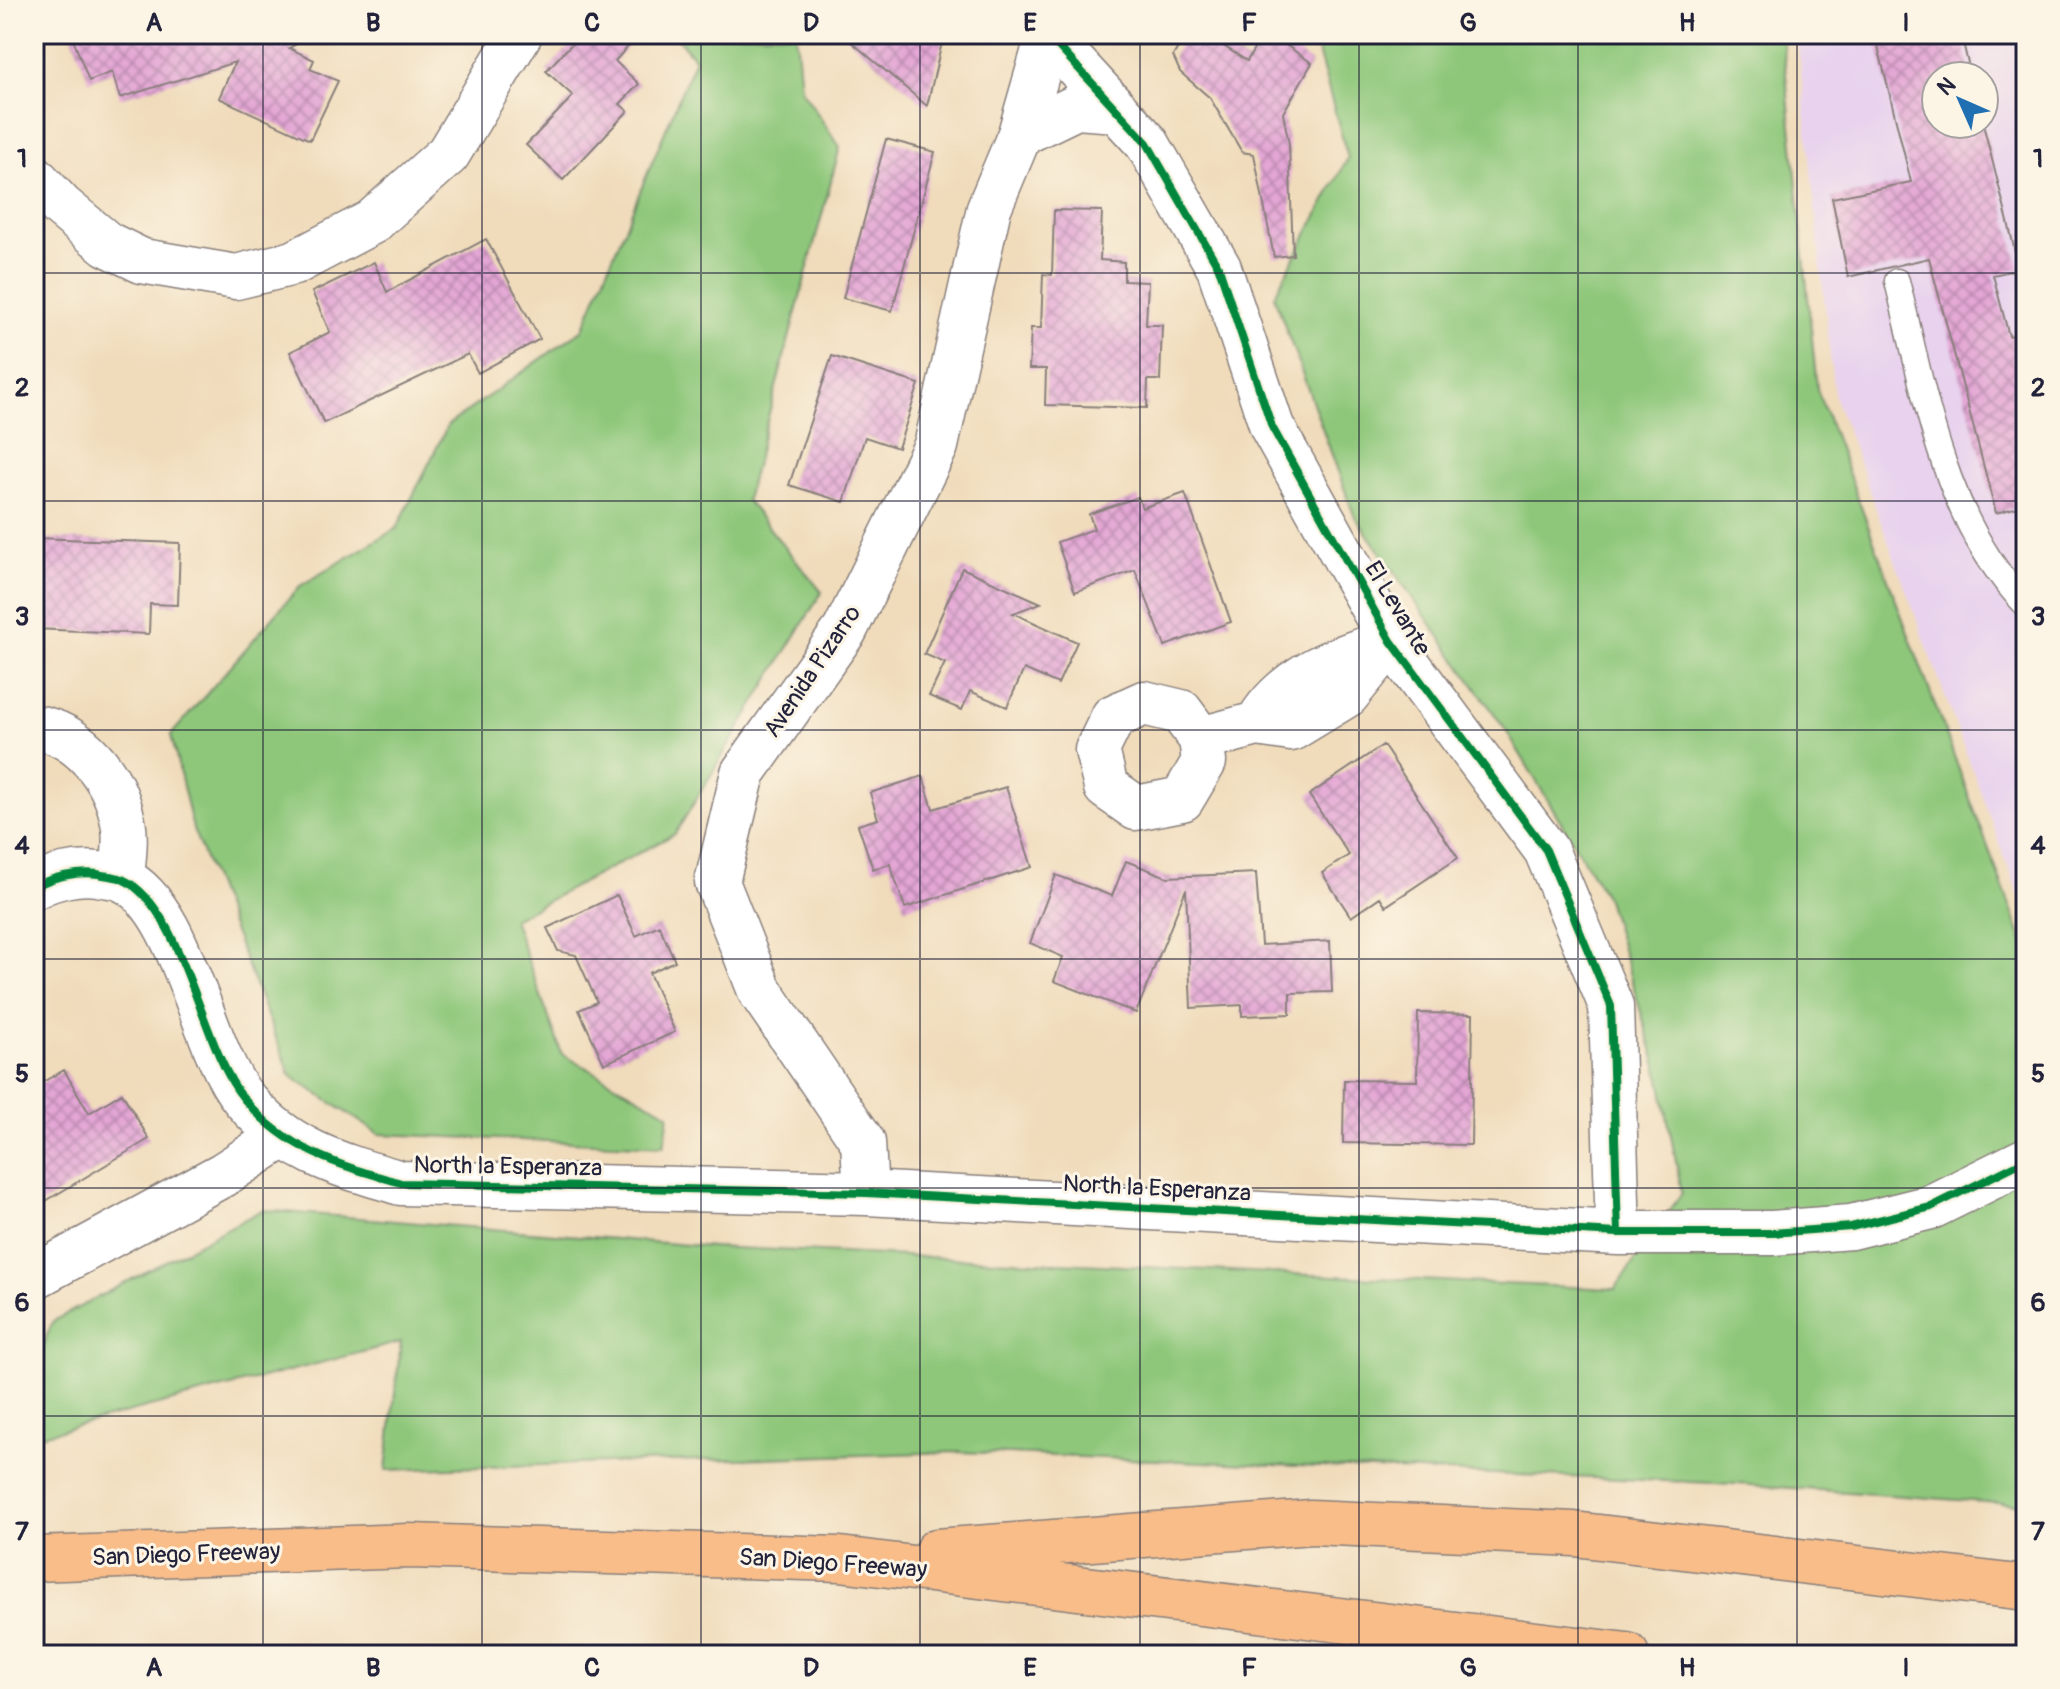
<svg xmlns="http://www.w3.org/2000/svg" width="2060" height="1689" font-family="Pangolin,sans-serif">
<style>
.built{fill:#e8d2ee;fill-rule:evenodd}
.grass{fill:#8ec77a;stroke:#58745a;stroke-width:2}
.building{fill:url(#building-cross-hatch)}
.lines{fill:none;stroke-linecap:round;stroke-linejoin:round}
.service-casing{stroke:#897f7b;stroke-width:27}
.minor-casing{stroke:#897f7b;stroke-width:47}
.tertiary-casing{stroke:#897f7b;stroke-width:47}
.motorway-casing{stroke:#897f7b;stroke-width:47}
.service{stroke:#fff;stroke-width:24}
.minor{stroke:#fff;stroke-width:44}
.tertiary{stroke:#fff;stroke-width:44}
.motorway{stroke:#f8bd89;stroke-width:44}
.cycleway-casing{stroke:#fcf5e5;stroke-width:13}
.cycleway{stroke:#00873e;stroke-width:8}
.grid{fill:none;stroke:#22223b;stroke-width:2;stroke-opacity:0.55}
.labels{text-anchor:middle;stroke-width:6;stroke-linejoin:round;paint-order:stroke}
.street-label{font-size:24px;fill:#22223b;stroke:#fcf5e5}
.neatline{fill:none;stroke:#22223b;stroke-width:3}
.grid-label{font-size:26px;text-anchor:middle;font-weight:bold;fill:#22223b}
</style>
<defs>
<pattern id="building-cross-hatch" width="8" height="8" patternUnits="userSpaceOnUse" patternTransform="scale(2)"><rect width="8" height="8" fill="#e4a6d5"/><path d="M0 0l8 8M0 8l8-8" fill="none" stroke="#b887ae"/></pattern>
</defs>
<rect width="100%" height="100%" fill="#fcf5e5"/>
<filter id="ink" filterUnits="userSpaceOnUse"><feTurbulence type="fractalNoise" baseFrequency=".0125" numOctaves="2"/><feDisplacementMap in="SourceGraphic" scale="16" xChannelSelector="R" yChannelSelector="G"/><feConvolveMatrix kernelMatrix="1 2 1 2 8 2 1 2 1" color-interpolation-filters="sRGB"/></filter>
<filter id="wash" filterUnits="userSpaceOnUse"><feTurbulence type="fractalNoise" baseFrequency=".006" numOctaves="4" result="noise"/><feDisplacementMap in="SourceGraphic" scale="32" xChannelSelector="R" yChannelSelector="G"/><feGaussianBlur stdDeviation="1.8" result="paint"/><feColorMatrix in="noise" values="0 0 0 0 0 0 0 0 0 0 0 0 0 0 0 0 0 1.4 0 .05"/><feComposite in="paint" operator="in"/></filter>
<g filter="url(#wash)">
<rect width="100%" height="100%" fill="#f0dcbb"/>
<path class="built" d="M1797,34h229v881l-192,-520zM1936,76h48v48h-48z"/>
<path class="grass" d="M674,34h122l5,55 39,58 -94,353 76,92 -147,242 -162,85 49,135 107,60 -5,32 -285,-12 -88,-58 -98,-247 -22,-94 129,-149 97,-58 51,-103 135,-96 112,-270z
M1313,34h469l35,355 209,560v556l-289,-21 -779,-32 -572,18 15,-128 -367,95v-71l19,-45 209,-111 451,37 902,42 67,-96 -24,-124 -51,-170 -100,-167 -153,-217 -80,-219 74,-138z"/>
<g id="blocks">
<path class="building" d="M71,34h228l1,8 -11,6 25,12 -4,9 28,12 -28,59 -91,-42 16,-36 -115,36 -8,-26 -23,9z
M581,34h58l-24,27 24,23 -19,20 8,7 -65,69 -37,-35 47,-49 -27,-25z
M842,34h102l-17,72z
M1186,34h19l42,27 16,-27h7l42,29 -29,50 6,31 4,111 -19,2 -20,-103 -12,-2 -32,-54 -30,-26 -7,-16z
M1875,34h86l10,42h-35v48h47l25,98 11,47 -26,6 16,61 17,-4v173l-30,8 -67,-255 -81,19 -16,-79 79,-16z
M886,139l49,13 -43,159 -49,-13z
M1054,210l48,1 -2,49 24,2v19l24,1 -2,43h16l-2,55h-12l-1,28 -102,-3 1,-36h-17l2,-41h10l2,-54 9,1z
M486,239l54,100 -62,34 -10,-19 -144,69 -34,-71 40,-20 -18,-40 62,-30 13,30z
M832,356l87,28 -21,64 -33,-11 -21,65 -55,-17z
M1185,493l46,129 -66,24 -30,-76 -60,22 -18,-50 37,-13 -5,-15 49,-17 4,11z
M34,538l146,5 -2,62 -28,-1 -1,30 -115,-5z
M962,568l79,35 -28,10 64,29 -19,42 -34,-15 -17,38 -37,-16 -8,19 -33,-14 16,-33 -21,-9z
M1383,745l75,113 -72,48 -6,-9 -29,20 -29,-44 27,-18 -40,-60z
M923,776l10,33 73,-22 26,80 -127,41 -15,-44 -17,5 -15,-44 20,-6 -8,-26z
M1126,861l41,16 89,-4 5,72 69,-4 2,51 -42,1v21l-48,2v-11l-51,3 -5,-119 -50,124 -82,-32 9,-24 -33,-14 26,-68 56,21z
M617,895l19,41 23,-11 16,36 -26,12 26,59 -71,32 -25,-54 18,-8 -21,-47 -18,-4 -11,-23z
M1418,1013l55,1 -2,131 -128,-2 1,-63 73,1z
M64,1070l25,43 33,-20 27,46 -115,69v-121z"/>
</g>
</g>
<g filter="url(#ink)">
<use href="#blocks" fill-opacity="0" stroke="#897f7b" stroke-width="2"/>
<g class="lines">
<defs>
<path id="service" d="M1897,281c28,111 45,238 129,324"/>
<path id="minor" d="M34,177l27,29 46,38 35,17 94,16 58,-14 78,-41 76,-68 72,-120
M1144,703l37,9 20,27 3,23 -22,37 -46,9 -30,-21 -9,-37 16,-33z
M1257,724c27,-49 84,-68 134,-83
M34,727c46,6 81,50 89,95 4,17 0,39 -1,57
M1201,739l56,-15 34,5 56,-34 44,-54
M34,1277l190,-103 57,-37"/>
<path id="tertiary" d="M1047,34l100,109 72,125 53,159 119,214 155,209 65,156 7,227
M1020,134l56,-27 41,3
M34,887c18,-10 44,-16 64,-13 7,2 18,2 24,5 62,28 78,167 122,220 43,52 95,66 157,84l465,10 752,40h154l79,-6 80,-20 95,-47
M866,1193l-3,-51 -103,-151 -43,-109 26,-109 102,-143 91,-184 53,-238 31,-74 28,-98"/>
<path id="motorway" d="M937,1551l374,-29 263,12 452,54
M34,1559l375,-13 431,13 787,96"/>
</defs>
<use href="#service" class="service-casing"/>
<use href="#minor" class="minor-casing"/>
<use href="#tertiary" class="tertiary-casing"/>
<use href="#motorway" class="motorway-casing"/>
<use href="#service" class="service"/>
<use href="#minor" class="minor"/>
<use href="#tertiary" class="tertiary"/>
<use href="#motorway" class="motorway"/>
<defs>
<path id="cycleway" d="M1047,34l100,109 72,125 53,159 119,214 155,209 65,156 7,227
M34,887c18,-10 44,-16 64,-13 7,2 18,2 24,5 62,28 78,167 122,220 43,52 95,66 157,84l465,10 752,40h154l79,-6 80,-20 95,-47"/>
</defs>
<use href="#cycleway" class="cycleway-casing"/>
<use href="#cycleway" class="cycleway"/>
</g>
</g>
<path class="grid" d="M263,34v1621M482,34v1621M701,34v1621M920,34v1621M1140,34v1621M1359,34v1621M1578,34v1621M1797,34v1621M34,273h1992M34,501h1992M34,730h1992M34,959h1992M34,1188h1992M34,1416h1992"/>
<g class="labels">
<g class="street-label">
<text transform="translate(1398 608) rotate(59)" y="8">El Levante</text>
<text transform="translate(812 671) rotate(-56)" y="8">Avenida Pizarro</text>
<text transform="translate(508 1166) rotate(1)" y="8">North la Esperanza</text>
<text transform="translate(1157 1188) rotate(3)" y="8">North la Esperanza</text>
<text transform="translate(186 1554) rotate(-2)" y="8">San Diego Freeway</text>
<text transform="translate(833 1563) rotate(4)" y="8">San Diego Freeway</text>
</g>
</g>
<rect width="2060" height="1689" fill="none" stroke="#fcf5e5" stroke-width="88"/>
<g transform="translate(1960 100) rotate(315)"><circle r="38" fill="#fcf5e5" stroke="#a5a1a1" stroke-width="2"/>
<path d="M0-6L14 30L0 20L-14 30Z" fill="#1f6fb2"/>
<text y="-12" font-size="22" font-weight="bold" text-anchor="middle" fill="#22223b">N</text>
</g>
<rect x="44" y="44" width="1972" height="1601" class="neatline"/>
<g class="grid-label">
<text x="154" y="31">A</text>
<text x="373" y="31">B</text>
<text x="592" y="31">C</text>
<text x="811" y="31">D</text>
<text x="1030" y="31">E</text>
<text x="1249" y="31">F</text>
<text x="1468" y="31">G</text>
<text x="1687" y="31">H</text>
<text x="1906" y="31">I</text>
<text x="22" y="167">1</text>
<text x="2038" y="167">1</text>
<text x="22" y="396">2</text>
<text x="2038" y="396">2</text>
<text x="22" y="625">3</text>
<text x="2038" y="625">3</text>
<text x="22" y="854">4</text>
<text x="2038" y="854">4</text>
<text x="22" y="1082">5</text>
<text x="2038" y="1082">5</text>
<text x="22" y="1311">6</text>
<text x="2038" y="1311">6</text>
<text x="22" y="1540">7</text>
<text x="2038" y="1540">7</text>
<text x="154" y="1676">A</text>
<text x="373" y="1676">B</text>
<text x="592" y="1676">C</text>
<text x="811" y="1676">D</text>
<text x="1030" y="1676">E</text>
<text x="1249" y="1676">F</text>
<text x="1468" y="1676">G</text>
<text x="1687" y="1676">H</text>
<text x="1906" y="1676">I</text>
</g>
</svg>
